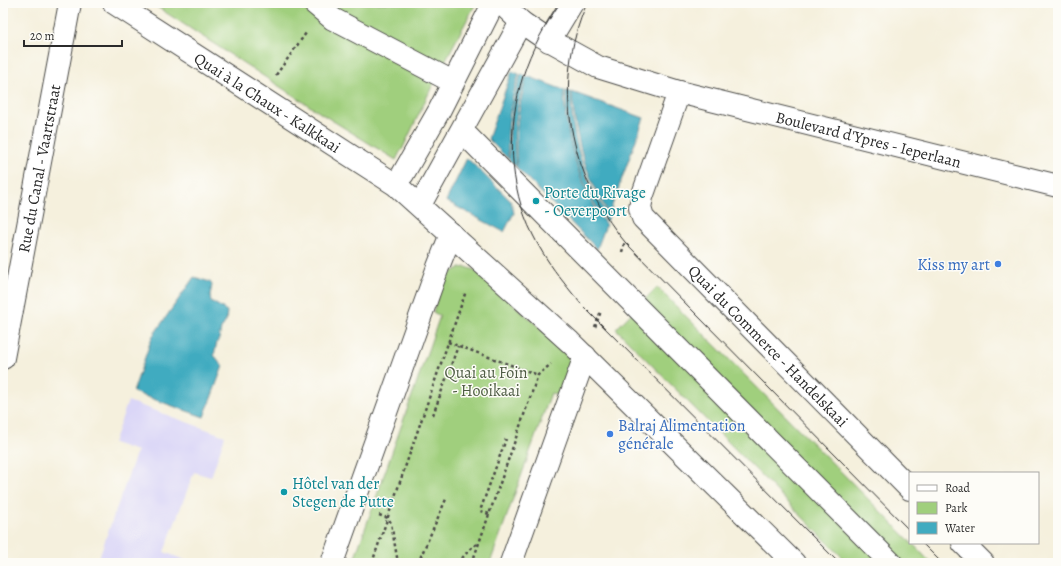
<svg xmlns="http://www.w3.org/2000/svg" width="1061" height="566" font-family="Alegreya,serif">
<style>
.built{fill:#dad6f7}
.green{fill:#a0cf7d;stroke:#667d54}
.water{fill:#41abc0;stroke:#366b76}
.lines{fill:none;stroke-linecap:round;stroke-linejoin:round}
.minor-casing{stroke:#494946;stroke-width:24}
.path{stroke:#494946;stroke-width:2.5;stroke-dasharray:3 3;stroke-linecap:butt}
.minor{stroke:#fff;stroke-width:22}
.tram{stroke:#2b2b2b;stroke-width:1}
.culture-dot{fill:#0f9aa8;stroke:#fdfcf7;stroke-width:1.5}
.shop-dot{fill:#3f7fe0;stroke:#fdfcf7;stroke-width:1.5}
.labels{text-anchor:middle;stroke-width:3;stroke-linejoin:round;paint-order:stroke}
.street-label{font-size:16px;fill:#2b2b2b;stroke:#fdfcf7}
.culture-label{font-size:16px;fill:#0d838f;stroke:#fdfcf7;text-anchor:start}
.shop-label{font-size:16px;fill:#366cbe;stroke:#fdfcf7;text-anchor:end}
.park-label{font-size:16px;fill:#4e5c44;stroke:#fdfcf7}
</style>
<rect width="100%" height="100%" fill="#fdfcf7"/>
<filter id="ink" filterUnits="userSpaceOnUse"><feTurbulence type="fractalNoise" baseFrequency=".025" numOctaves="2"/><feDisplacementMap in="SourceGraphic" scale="8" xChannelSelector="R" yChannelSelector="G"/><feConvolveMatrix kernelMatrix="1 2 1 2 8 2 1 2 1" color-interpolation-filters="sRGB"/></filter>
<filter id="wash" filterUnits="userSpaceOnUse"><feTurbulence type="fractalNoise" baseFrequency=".012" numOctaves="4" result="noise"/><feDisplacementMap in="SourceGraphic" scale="16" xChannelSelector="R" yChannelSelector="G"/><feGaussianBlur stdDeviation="0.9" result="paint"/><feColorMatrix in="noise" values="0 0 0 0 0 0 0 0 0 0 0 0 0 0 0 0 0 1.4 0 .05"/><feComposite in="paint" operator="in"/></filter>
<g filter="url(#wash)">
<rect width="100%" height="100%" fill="#f5f0dd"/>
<path class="built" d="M128,401l97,35 -14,41 -17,-5 -30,80 28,11h-95l40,-112 -24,-8z"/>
<path class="green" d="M151,3h325l-41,77 -33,70 -2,2 -4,8 -71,-44z
M466,267l9,3 94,84 2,9 -11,33 -9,-3 -61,170h-137l87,-247 -7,-4c6,-18 10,-43 33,-45z
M657,287l253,254v2h2l19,20h-83l-232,-234z"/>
<path class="water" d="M512,71l7,3c-9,28 -13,55 -11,85l-20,-20z
M521,74l5,2c-10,29 -14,61 -10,91l-7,-7c0,-30 2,-57 12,-86z
M527,76l37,14c1,48 14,94 42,135l-9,24 -80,-81c-3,-32 1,-61 10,-92z
M566,91l5,1c0,44 12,88 38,124l-2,6c-28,-37 -41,-85 -41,-131z
M572,92l72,26 -35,96c-24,-40 -34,-74 -37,-122z
M467,158l44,43 3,12 -10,19 -58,-31z
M194,277l16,5 2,3 -2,11 1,5 16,10 -1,10 -5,8 -2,10 -2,3 -3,13 9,11 -19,51 -71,-25 19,-55z"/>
</g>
<g filter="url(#ink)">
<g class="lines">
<defs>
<g id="minor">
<path id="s1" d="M114,3l282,182 174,157 224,221"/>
<path d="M314,3l19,16 120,63"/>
<path id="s2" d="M501,3l20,19 19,13 58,32 81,25 379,94"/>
<path d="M549,41l23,-38"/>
<path id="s3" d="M679,92l-37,105 -2,11 3,10 267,271"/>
<path d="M468,137l423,426"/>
<path d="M403,174l36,-63 51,-101"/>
<path d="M420,205l101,-183"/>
<path id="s4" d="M3,358l67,-355"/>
<path d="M963,543l20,20"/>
<path d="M332,563l106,-296 13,-33"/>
<path d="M511,563l74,-207"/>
</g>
</defs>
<use href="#minor" class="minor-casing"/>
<path class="path" d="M276,75l30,-42
M622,252l3,-11
M595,327l6,-16
M448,342l90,33
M433,415l25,-69
M489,514l-9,-3 26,-72
M379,515l9,3 3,5 7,40
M372,563l94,-272
M418,563l29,-66
M458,563l12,-14 9,-7
M472,563l66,-188 13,-11"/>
<use href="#minor" class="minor"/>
<path class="tram" d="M560,3c-15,22 -29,47 -37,73 -16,51 -15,110 10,159 12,25 30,47 48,69l258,259
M587,3c-36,82 -18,171 38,239l285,289
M922,543l20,20"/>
</g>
</g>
<g class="culture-dot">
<circle cx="536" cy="201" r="4"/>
<circle cx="284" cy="492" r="4"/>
</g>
<g class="shop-dot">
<circle cx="998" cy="264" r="4"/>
<circle cx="610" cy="434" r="4"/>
</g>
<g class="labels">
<g class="street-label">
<text dy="6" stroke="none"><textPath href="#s1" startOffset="183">Quai à la Chaux - Kalkkaai</textPath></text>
<text dy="6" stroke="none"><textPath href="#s2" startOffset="397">Boulevard d'Ypres - Ieperlaan</textPath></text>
<text dy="6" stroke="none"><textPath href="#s4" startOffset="193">Rue du Canal - Vaartstraat</textPath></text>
<text dy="6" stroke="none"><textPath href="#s3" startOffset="312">Quai du Commerce - Handelskaai</textPath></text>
</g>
<g class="culture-label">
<text x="544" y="198">Porte du Rivage<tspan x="544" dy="18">- Oeverpoort</tspan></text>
<text x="292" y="489">Hôtel van der<tspan x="292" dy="18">Stegen de Putte</tspan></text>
</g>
<g class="shop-label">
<text x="990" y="270">Kiss my art</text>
<text x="618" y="431" text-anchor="start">Balraj Alimentation<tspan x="618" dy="18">générale</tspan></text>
</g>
<g class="park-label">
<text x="486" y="378">Quai au Foin<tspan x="486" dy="18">- Hooikaai</tspan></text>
</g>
</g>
<rect width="1061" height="566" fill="none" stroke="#fdfcf7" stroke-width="16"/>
<rect x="909" y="472" width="130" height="72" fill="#fdfcf7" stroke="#a9a8a5"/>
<rect x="917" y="485" width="20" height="6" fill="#ffffff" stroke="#a9a8a5"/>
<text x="945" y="492" font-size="12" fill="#2b2b2b">Road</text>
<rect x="917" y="502" width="20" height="12" fill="#a0cf7d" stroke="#a9a8a5"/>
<text x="945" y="512" font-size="12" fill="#2b2b2b">Park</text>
<rect x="917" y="522" width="20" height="12" fill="#41abc0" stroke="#a9a8a5"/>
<text x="945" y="532" font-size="12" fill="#2b2b2b">Water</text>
<path d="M24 40v6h98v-6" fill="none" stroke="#2b2b2b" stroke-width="2"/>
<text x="30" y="40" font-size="12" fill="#2b2b2b" stroke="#fdfcf7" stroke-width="3" paint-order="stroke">20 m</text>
</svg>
